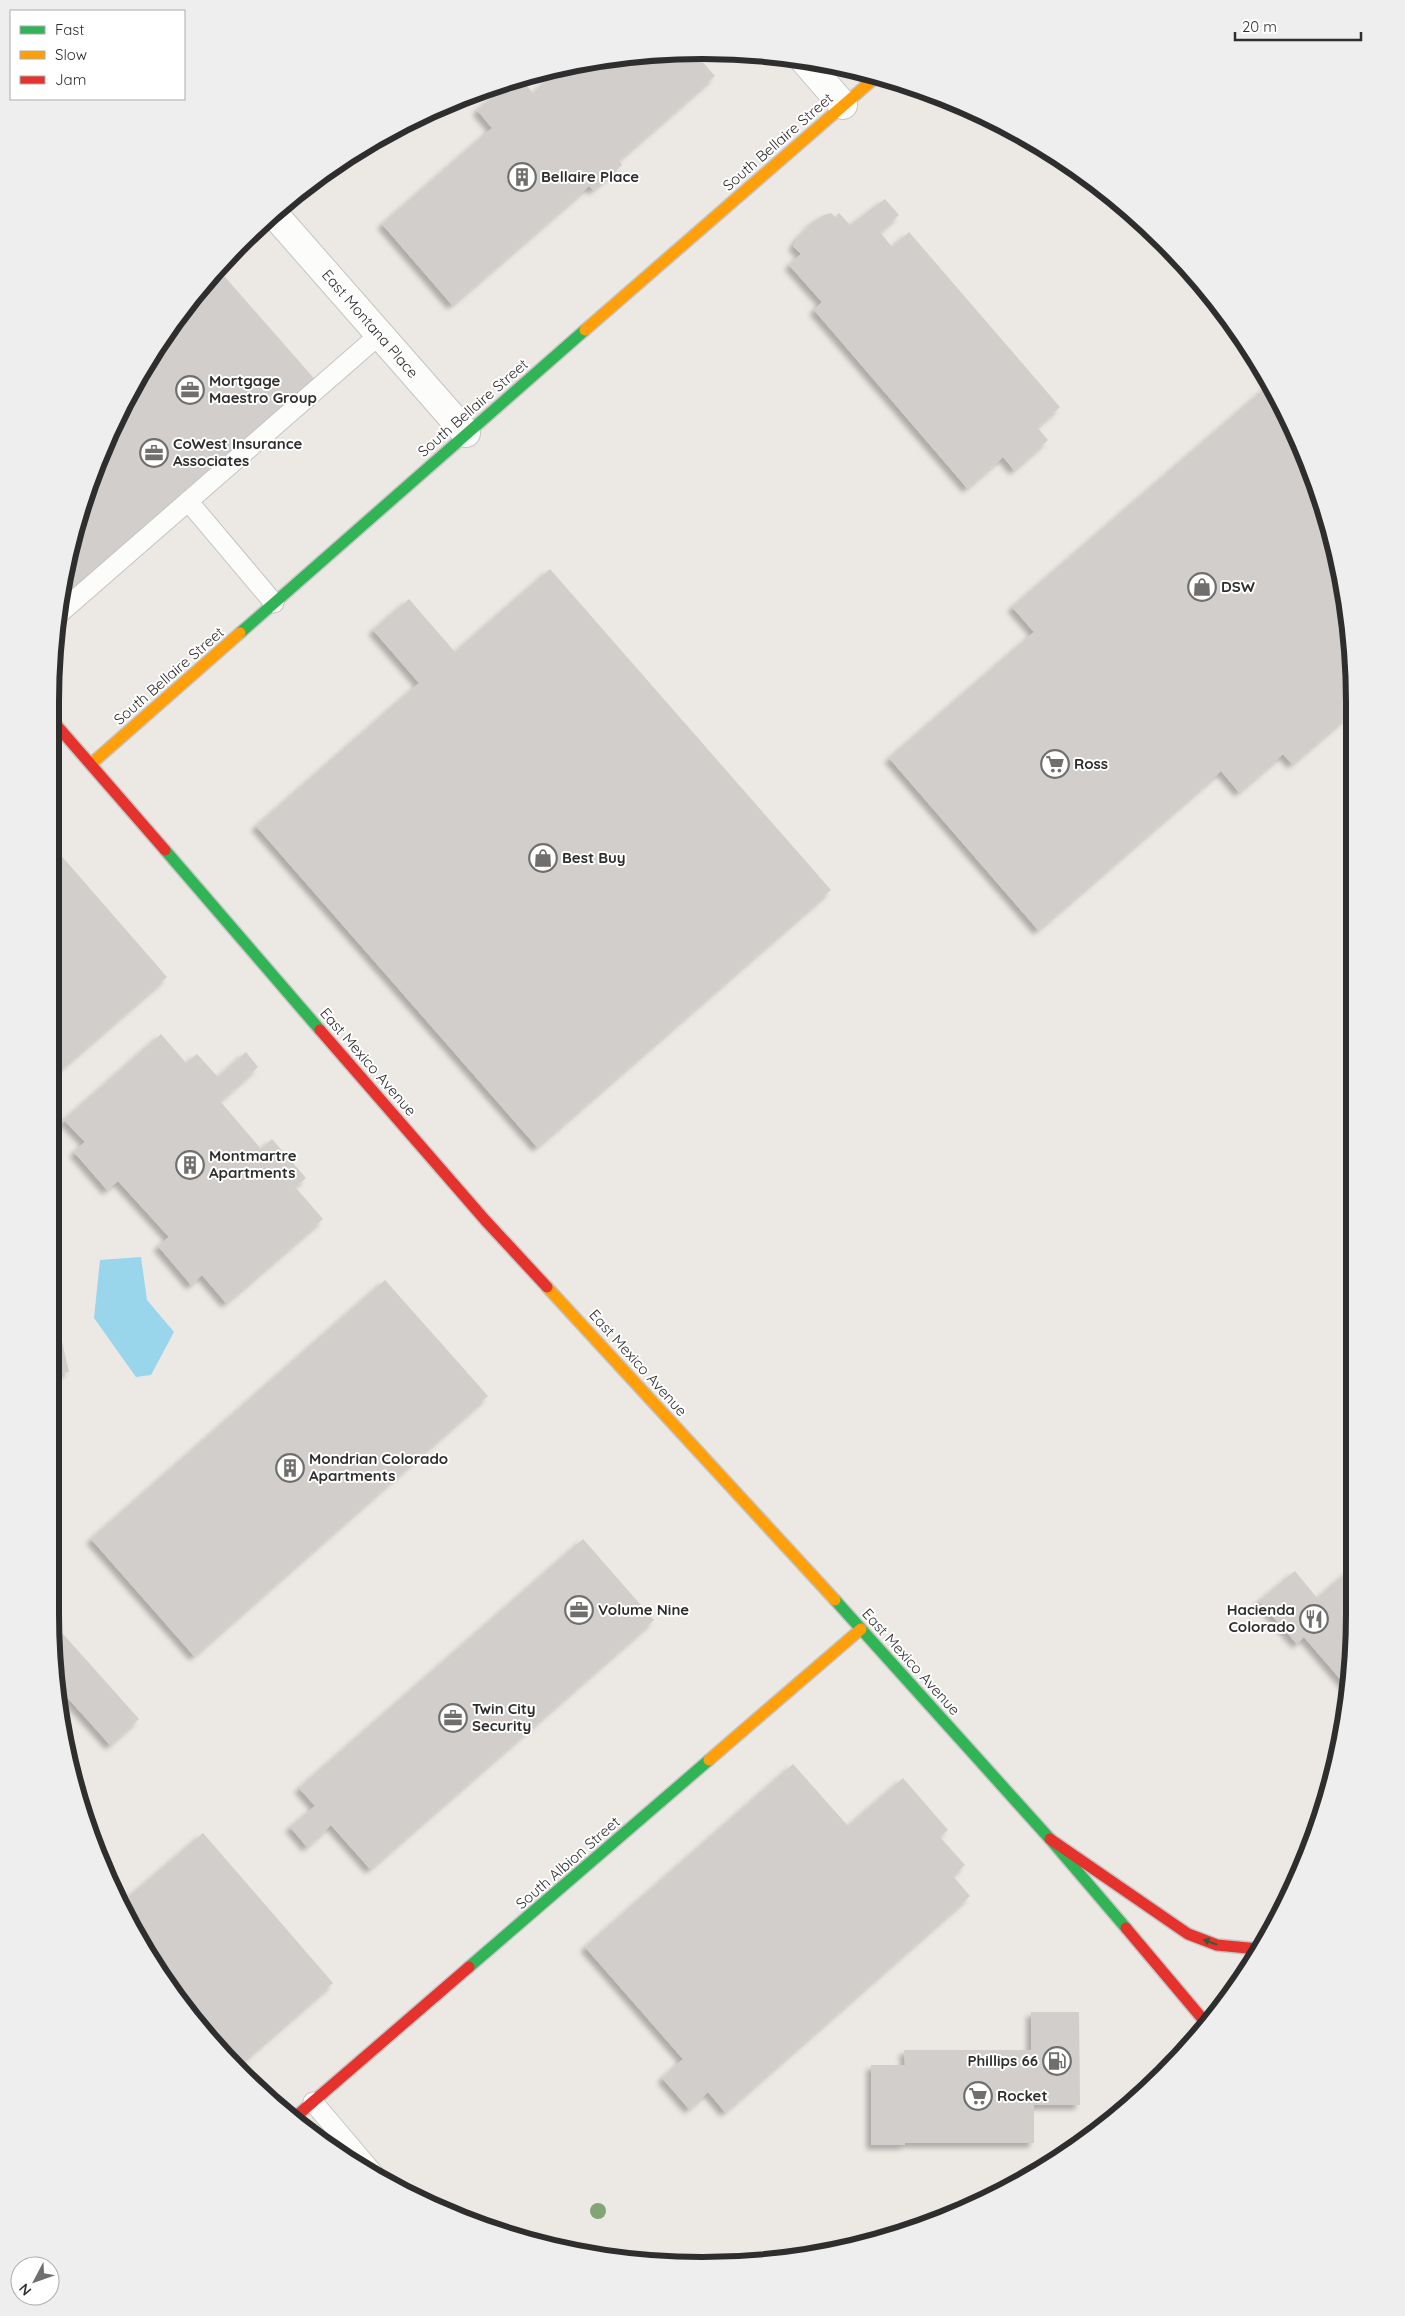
<svg xmlns="http://www.w3.org/2000/svg" width="1405" height="2316" font-family="Quicksand,sans-serif">
<style>
.water{fill:#99d6ec}
.building{fill:#d1cecb;filter:url(#shadow)}
.lines{fill:none;stroke-linecap:round;stroke-linejoin:round}
.lane-casing{stroke:#c5c4c5;stroke-width:21}
.street-casing{stroke:#c5c4c5;stroke-width:30}
.fast-casing{stroke:#c5c4c5;stroke-width:14}
.slow-casing{stroke:#c5c4c5;stroke-width:14}
.jam-casing{stroke:#c5c4c5;stroke-width:14}
.lane{stroke:#fcfcfb;stroke-width:19}
.street{stroke:#fcfcfb;stroke-width:28}
.fast{stroke:#30b455;stroke-width:11}
.slow{stroke:#ff9f0a;stroke-width:11}
.jam{stroke:#e5322d;stroke-width:11}
.tree{fill:#82a575}
.oneway{fill:#2f5d3c}
.labels{text-anchor:middle;stroke-width:4;stroke-linejoin:round;paint-order:stroke}
.street-label{font-size:15px;fill:#2e2e2e;stroke:#fff}
.poi-label{font-size:15px;font-weight:bold;fill:#2e2e2e;stroke:#fff;text-anchor:start}
.rim{fill:none;stroke:#2e2e2e;stroke-width:6}
</style>
<defs>
<filter id="shadow"><feDropShadow dx="-4.5" dy="4.5" stdDeviation="2.5" flood-color="#0004"/></filter>
</defs>
<rect width="100%" height="100%" fill="#ece8e4"/>
<path class="water" d="M141,1257l6,43 27,32 -23,43 -15,2 -42,-59 6,-58z"/>
<path class="building" d="M693,51l22,25 -96,84 3,5 -29,25 -4,-4 -137,119 -70,-81 110,-96 -15,-18 32,-27 12,-4 12,14 30,-27 12,-4z
M885,199l14,16 -19,17 12,15 17,-15 151,175 -23,20 11,13 -34,30 -11,-13 -36,31 -153,-178 8,-8 -33,-37 12,-11 -8,-8 5,-8 16,-17 10,-6 7,-2 4,4 4,-4 11,12z
M218,269l100,114 -256,224 23,-115 75,-152z
M1271,383l49,110 29,125 1,96 -58,50 -9,-10 -44,38 -18,-21 -183,159 -149,-172 145,-126 -22,-25z
M550,569l281,321 -294,257 -281,-321 163,-143 -46,-53 36,-31 46,53z
M52,845l115,132 -114,99v-8z
M161,1034l25,29 11,-9 21,23 28,-25 12,15 -38,34 41,48 11,-10 34,39 -11,9 28,32 -97,84 -24,-28 -11,10 -33,-39 11,-9 -51,-56 -11,9 -33,-38 11,-10 -21,-22z
M53,1107l11,13 -11,9z
M385,1280l103,116 -294,260 -103,-117z
M54,1307l15,65 -15,3z
M583,1539l71,81 -284,249 -39,-44 -24,22 -17,-20 25,-21 -16,-18z
M1353,1567l1,89 -7,31 -43,-50 -7,7 -38,-43 36,-30 22,27z
M55,1625l84,94 -29,26 -54,-60z
M793,1764l55,62 55,-48 45,52 -8,7 25,28 -12,11 17,20 -245,216 -17,-20 -19,17 -27,-31 21,-19 -98,-112z
M203,1833l130,150 -92,80 -83,-95 -39,-63z
M1031,2012h48l1,93h-46v38h-129v2h-34v-80h34l-1,-15h127z
M516,2226l14,15 -23,-6z"/>
<g class="lines">
<defs>
<path id="lane" d="M188,501l86,102
M61,612l318,-277
M313,2102l61,72"/>
<path id="street" d="M804,60l39,45
M274,214l192,219"/>
<path id="fast" d="M240,633l345,-303
M165,850l155,180
M835,1600l215,239 76,89
M469,1967l240,-207"/>
<path id="slow" d="M585,330l291,-253
M91,764l149,-131
M547,1287l288,313
M709,1760l152,-131"/>
<path id="jam" d="M52,720l113,130
M320,1030l165,190 62,67
M1050,1839l138,95 29,11 41,4
M1126,1928l80,95
M293,2119l176,-152"/>
</defs>
<use href="#lane" class="lane-casing"/>
<use href="#street" class="street-casing"/>
<use href="#fast" class="fast-casing"/>
<use href="#slow" class="slow-casing"/>
<use href="#jam" class="jam-casing"/>
<use href="#lane" class="lane"/>
<use href="#street" class="street"/>
<use href="#fast" class="fast"/>
<use href="#slow" class="slow"/>
<use href="#jam" class="jam"/>
</g>
<circle class="tree" cx="598" cy="2211" r="8"/>
<defs><path id="oneway-solid" d="M-6-.8H1V-3.2L6.5 0L1 3.2V.8H-6Z" transform="scale(1.25)"/></defs>
<use class="oneway" href="#oneway-solid" transform="translate(1210 1942) rotate(-160)"/>
<defs>
<symbol id="building-ring" viewBox="-11 -11 22 22"><circle r="9.5" fill="#fff" stroke="#706f6e" stroke-width="1.5"/><path d="M-4-6H4V6H1V3H-1V6H-4ZM-2.5-4.3h1.7v1.8h-1.7ZM.8-4.3h1.7v1.8H.8ZM-2.5-1h1.7V.8h-1.7ZM.8-1h1.7V.8H.8Z" fill="#706f6e"/></symbol>
<symbol id="office-ring" viewBox="-11 -11 22 22"><circle r="9.5" fill="#fff" stroke="#706f6e" stroke-width="1.5"/><path d="M-6-3h4V-5.5h4V-3h4V5H-6ZM-1-4.5V-3h2v-1.5ZM-6 0V1H6V0Z" fill="#706f6e"/></symbol>
<symbol id="shop-ring" viewBox="-11 -11 22 22"><circle r="9.5" fill="#fff" stroke="#706f6e" stroke-width="1.5"/><path d="M-5-2.5h2.3a2.7 3.5 0 0 1 5.4 0H5L5.5 6h-11ZM-1.5-2.5h3a1.5 2.3 0 0 0-3 0Z" fill="#706f6e"/></symbol>
<symbol id="supermarket-ring" viewBox="-11 -11 22 22"><circle r="9.5" fill="#fff" stroke="#706f6e" stroke-width="1.5"/><path d="M-6-5.5h2.5l.6 2H6L4.5 2H-2.5L-4.4-4H-6ZM-1.5 3.2a1.3 1.3 0 1 0 .1 0ZM3 3.2a1.3 1.3 0 1 0 .1 0Z" fill="#706f6e"/></symbol>
<symbol id="restaurant-ring" viewBox="-11 -11 22 22"><circle r="9.5" fill="#fff" stroke="#706f6e" stroke-width="1.5"/><path d="M-5-6h1v4h1v-4h1v4h1v-4h1v5L-1.5 .5V6h-2V.5L-5-1ZM5-6V6H3V1.5H1.5Q1.5-4 5-6Z" fill="#706f6e"/></symbol>
<symbol id="fuel-ring" viewBox="-11 -11 22 22"><circle r="9.5" fill="#fff" stroke="#706f6e" stroke-width="1.5"/><path d="M-5.5-6h7V0h2V4h1.3V-2.5L3-4.5l.8-.8L6-3V5H2.5V1h-1V6h-7ZM-4.2-4.7v3.2H.2V-4.7Z" fill="#706f6e"/></symbol>
</defs>
<g fill-rule="evenodd">
<use href="#building-ring" x="506" y="161" width="32" height="32"/>
<use href="#office-ring" x="174" y="374" width="32" height="32"/>
<use href="#office-ring" x="138" y="437" width="32" height="32"/>
<use href="#shop-ring" x="1186" y="571" width="32" height="32"/>
<use href="#supermarket-ring" x="1039" y="748" width="32" height="32"/>
<use href="#shop-ring" x="527" y="842" width="32" height="32"/>
<use href="#building-ring" x="174" y="1149" width="32" height="32"/>
<use href="#building-ring" x="274" y="1452" width="32" height="32"/>
<use href="#office-ring" x="563" y="1594" width="32" height="32"/>
<use href="#restaurant-ring" x="1298" y="1603" width="32" height="32"/>
<use href="#office-ring" x="437" y="1702" width="32" height="32"/>
<use href="#fuel-ring" x="1041" y="2045" width="32" height="32"/>
<use href="#supermarket-ring" x="962" y="2080" width="32" height="32"/>
</g>
<g class="labels">
<g class="street-label">
<text transform="translate(778 142) rotate(-41)" y="5">South Bellaire Street</text>
<text transform="translate(370 324) rotate(49)" y="5">East Montana Place</text>
<text transform="translate(473 408) rotate(-41)" y="5">South Bellaire Street</text>
<text transform="translate(169 676) rotate(-41)" y="5">South Bellaire Street</text>
<text transform="translate(368 1062) rotate(49)" y="5">East Mexico Avenue</text>
<text transform="translate(638 1363) rotate(48)" y="5">East Mexico Avenue</text>
<text transform="translate(911 1662) rotate(48)" y="5">East Mexico Avenue</text>
<text transform="translate(568 1863) rotate(-41)" y="5">South Albion Street</text>
</g>
<g class="poi-label">
<text x="541" y="182">Bellaire Place</text>
<text x="209" y="386">Mortgage<tspan x="209" dy="17">Maestro Group</tspan></text>
<text x="173" y="449">CoWest Insurance<tspan x="173" dy="17">Associates</tspan></text>
<text x="1221" y="592">DSW</text>
<text x="1074" y="769">Ross</text>
<text x="562" y="863">Best Buy</text>
<text x="209" y="1161">Montmartre<tspan x="209" dy="17">Apartments</tspan></text>
<text x="309" y="1464">Mondrian Colorado<tspan x="309" dy="17">Apartments</tspan></text>
<text x="598" y="1615">Volume Nine</text>
<text x="1295" y="1615" text-anchor="end">Hacienda<tspan x="1295" dy="17">Colorado</tspan></text>
<text x="472" y="1714">Twin City<tspan x="472" dy="17">Security</tspan></text>
<text x="1038" y="2066" text-anchor="end">Phillips 66</text>
<text x="997" y="2101">Rocket</text>
</g>
</g>
<path d="M0 0H1405V2316H0ZM702 59H703A643 643 0 0 1 1346 702V1614A643 643 0 0 1 703 2257H702A643 643 0 0 1 59 1614V702A643 643 0 0 1 702 59Z" fill="#eee" fill-rule="evenodd"/>
<path class="rim" d="M702 59H703A643 643 0 0 1 1346 702V1614A643 643 0 0 1 703 2257H702A643 643 0 0 1 59 1614V702A643 643 0 0 1 702 59Z"/>
<rect x="10" y="10" width="175" height="90" fill="#ffffff" stroke="#ababab"/>
<rect x="20" y="26" width="25" height="8" fill="#30b455" stroke="#ababab"/>
<text x="55" y="35" font-size="15" fill="#2e2e2e">Fast</text>
<rect x="20" y="51" width="25" height="8" fill="#ff9f0a" stroke="#ababab"/>
<text x="55" y="60" font-size="15" fill="#2e2e2e">Slow</text>
<rect x="20" y="76" width="25" height="8" fill="#e5322d" stroke="#ababab"/>
<text x="55" y="85" font-size="15" fill="#2e2e2e">Jam</text>
<g transform="translate(35 2281) rotate(229)"><circle r="24" fill="#ffffff" stroke="#ababab"/>
<path d="M0-4L9 19L0 12L-9 19Z" fill="#706f6e"/>
<text y="-8" font-size="14" font-weight="bold" text-anchor="middle" fill="#2e2e2e">N</text>
</g>
<path d="M1235 32v8h126v-8" fill="none" stroke="#2e2e2e" stroke-width="2.5"/>
<text x="1242" y="32" font-size="15" fill="#2e2e2e" stroke="#ffffff" stroke-width="4" paint-order="stroke">20 m</text>
</svg>
